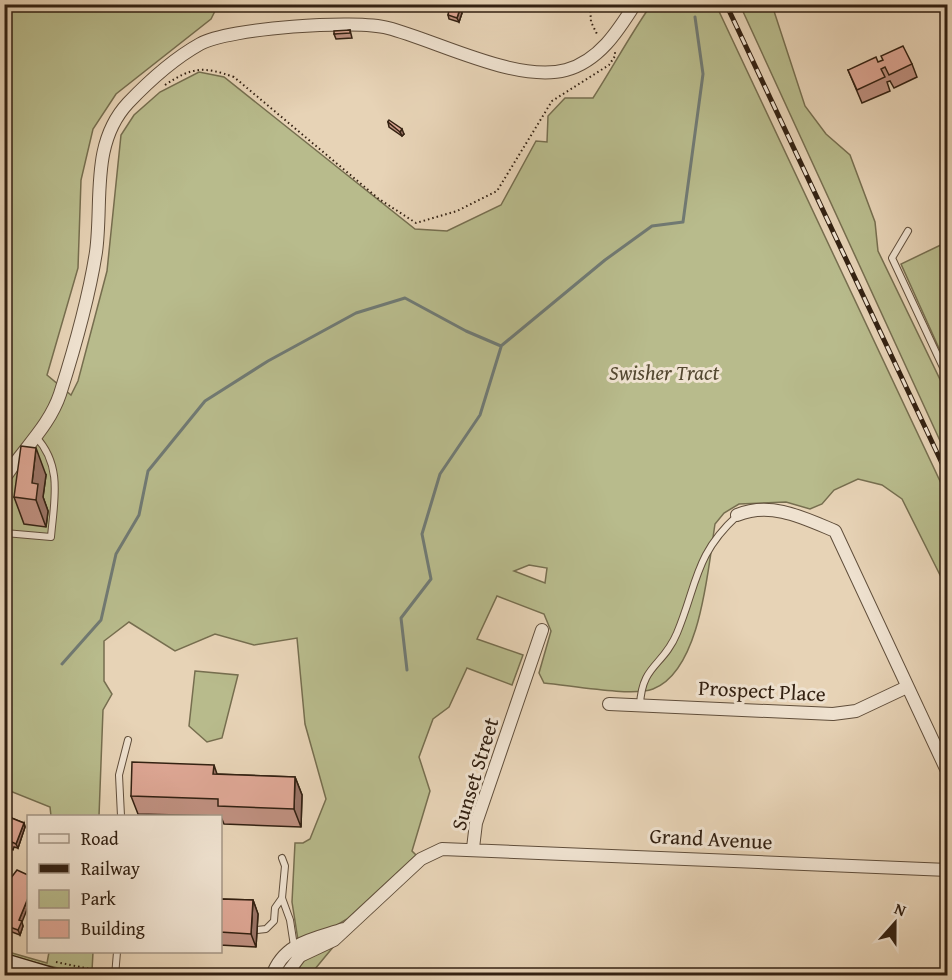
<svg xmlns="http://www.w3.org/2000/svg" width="952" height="980" font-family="'Gentium Book Plus',serif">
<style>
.green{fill:#b8bb8c;stroke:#766e4f;stroke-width:1.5;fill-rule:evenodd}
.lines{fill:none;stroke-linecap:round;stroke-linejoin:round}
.stream{stroke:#707a74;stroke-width:3}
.service-casing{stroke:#604e3b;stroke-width:8}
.minor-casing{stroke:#604e3b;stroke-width:14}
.secondary-casing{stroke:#332112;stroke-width:19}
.path{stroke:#332112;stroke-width:2;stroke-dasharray:1.5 3;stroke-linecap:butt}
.service{stroke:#efe2d0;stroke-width:6}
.minor{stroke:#efe2d0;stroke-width:12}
.secondary{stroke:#efe2d0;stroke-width:16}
.rail-casing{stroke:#332112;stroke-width:5}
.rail{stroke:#efe2d0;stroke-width:3;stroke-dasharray:9;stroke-linecap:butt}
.wall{fill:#bf9080;stroke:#332112;stroke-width:1.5}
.shaded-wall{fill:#9b7568;stroke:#332112;stroke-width:1.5}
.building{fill:#dea795;stroke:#332112;stroke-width:1.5}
.labels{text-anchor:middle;stroke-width:6;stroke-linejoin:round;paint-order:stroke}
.park-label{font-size:21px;font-style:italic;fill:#544830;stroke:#efe2d0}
.street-label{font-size:21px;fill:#332112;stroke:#efe2d0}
</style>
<rect width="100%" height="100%" fill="#e7d3b6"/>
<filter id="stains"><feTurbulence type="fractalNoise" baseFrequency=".00333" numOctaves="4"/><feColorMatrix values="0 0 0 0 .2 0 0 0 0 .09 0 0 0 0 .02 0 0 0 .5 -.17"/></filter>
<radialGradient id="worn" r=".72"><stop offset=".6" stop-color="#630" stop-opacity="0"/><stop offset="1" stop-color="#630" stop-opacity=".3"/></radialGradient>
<path class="green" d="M5,5h213l-7,14 -95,75 -23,35 -12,51 -3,88 -31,107 24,20 7,-14 29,-110 14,-136 13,-20 26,-23 39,-20 25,5 191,152 32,2 54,-26 35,-64 11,1 1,-26 17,-18h28c20,-31 37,-63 58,-93h65l231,491v93l-45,-90 -20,-14 -24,-6 -24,11 -12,14 -12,5 -24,-7 -47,2 -15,9 -9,11c-7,44 -14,147 -62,165 -21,8 -84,-4 -109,-6l-5,-10 12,-42 -7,-17 -47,-18 -20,43 46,16 -11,30 -45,-17 -18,39 -16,12 -14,38 11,34 -18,60 4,4 -69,64 -18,11 -31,10 -6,-38 3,-59h8l7,-4 16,-40 -21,-75 -8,-86 -43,7 -39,-11 -40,17 -46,-29 -25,19v40l8,13 -9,16 -4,106h-48l-1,-9 -45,-18zM529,565l18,3 -2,15 -31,-12z
M740,5h32l33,101 21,28 24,21 25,67 3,29 69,143v62z
M947,242v124l-46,-102z
M195,671l43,4 -16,63 -15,4 -18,-16z
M334,946l-24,29h-11l1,-14z
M5,951l42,12 2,-11h44l-1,19h13c-11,9 -83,-12 -100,-17z"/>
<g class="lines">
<path class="stream" d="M62,664l39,-44 15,-66 23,-39 9,-44 57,-70 63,-40 88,-48 49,-15 61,33 35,15 104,-86 47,-34 31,-4 20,-148 -8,-57
M407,670l-6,-52 30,-39 -9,-45 18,-60 40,-59 21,-68"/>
<defs>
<path id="service" d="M908,231l-16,27 56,120
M5,533l46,4c3,-36 12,-71 -15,-100
M640,705c2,-41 23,-38 37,-72 20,-48 18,-79 60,-117
M121,816l-2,-41 9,-35
M282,858l3,8 -3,32 8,22 4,26
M257,930l9,-1 8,-8 1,-13 7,-10
M115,976l2,-24"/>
<path id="minor" d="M4,479c18,-29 45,-52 56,-85 14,-44 29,-97 36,-142 7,-51 -6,-108 32,-149 20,-21 47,-45 72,-59 29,-16 156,-25 188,-16 50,13 128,55 178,42 33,-9 52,-39 69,-66
M737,515c34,-14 67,3 98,16l113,242
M609,704l224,10 23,-3 51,-24
M473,848l3,-25 66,-193
M272,976c12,-34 42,-37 72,-47
M285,976l15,-20 34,-16 87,-81 21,-10 506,21"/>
<path id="secondary" d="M4,962l47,14"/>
</defs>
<use href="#service" class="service-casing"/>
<use href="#minor" class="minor-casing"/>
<use href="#secondary" class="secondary-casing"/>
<path class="path" d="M587,4l3,1 1,17 7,14
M937,4l11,10
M165,85c27,-18 38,-19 69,-8l145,122 37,24 41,-12 40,-20 55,-90 57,-36 6,-9v-5
M4,499l6,-11
M56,962l34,7h17
M125,971l121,5"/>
<use href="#service" class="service"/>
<use href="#minor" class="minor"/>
<use href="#secondary" class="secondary"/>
<defs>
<path id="rail" d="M726,4l222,472"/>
</defs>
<use href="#rail" class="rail-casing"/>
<use href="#rail" class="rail"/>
</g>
<path class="wall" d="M460,9l2,4 -3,9 -10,-3 -1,-4z
M350,30l2,8 -16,1 -2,-5z
M912,64l5,13 -23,11 -4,-7 -3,1 3,9 -28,12 -14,-33z
M388,122l16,12 -2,2 -13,-9z
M46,475l-3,22 5,14 -2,16 -22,-3 -10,-27z
M217,774l78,3 7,18 -1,32 -77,-3 -3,-7 -1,-1 -82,-2 -7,-18z
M4,815l20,8 1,4 -7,21 -4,-1 -1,3 -9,-5z
M4,887l19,39 -3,9 -16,-6z
M220,899l33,1 5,14 -2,33 -36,-2z"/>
<path class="shaded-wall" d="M460,9l2,4 -3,9 -2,-4z
M402,129l2,5 -2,2 -2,-4z
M36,448l10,27 -3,22 5,14 -2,16 -10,-27 -4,-17z
M214,765l6,18 -7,-9z
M295,777l7,18 -1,32 -7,-18z
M24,823l1,4 -7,21 -2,-4z
M28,898v9l-6,15 1,4 -3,9 -2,-5 1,-10z
M253,900l5,14 -2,33 -5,-13z"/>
<path class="building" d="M450,5l10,4 -3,9 -9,-3z
M350,30v3l-16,1v-3z
M903,46l9,18 -23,11 -4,-8 -4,2 4,8 -28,13 -9,-20 28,-13 2,5 5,-2 -2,-4z
M389,120l13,9 -2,3 -12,-10z
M21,446l15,2 -4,35 6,1 -2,16 -22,-3z
M132,762l82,3 -1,9 82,3 -1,32 -76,-3v-7l-87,-3z
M4,815l20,8 -8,21 -4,-2 -1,3 -7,-3z
M17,870l11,5v23l-9,22 3,1 -4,9 -14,-5v-38z
M220,899l33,1 -2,34 -31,-2z"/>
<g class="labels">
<g class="park-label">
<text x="664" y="380">Swisher Tract</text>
</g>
<g class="street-label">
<text transform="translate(762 691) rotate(3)" y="7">Prospect Place</text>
<text transform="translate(475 774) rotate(-73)" y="7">Sunset Street</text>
<text transform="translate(711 839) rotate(3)" y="7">Grand Avenue</text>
</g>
</g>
<rect width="952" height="980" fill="none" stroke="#e7d3b6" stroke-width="24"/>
<rect x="6" y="6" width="940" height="968" fill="none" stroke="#332112" stroke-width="3"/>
<rect x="12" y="12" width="928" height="956" fill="none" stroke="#332112" stroke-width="1.5"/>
<rect x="27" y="815" width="195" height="138" fill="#efe2d0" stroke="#a49584" stroke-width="1.5"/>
<rect x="39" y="834" width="30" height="9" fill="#efe2d0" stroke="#a49584" stroke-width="1.5"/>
<text x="81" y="845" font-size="18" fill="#332112">Road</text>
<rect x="39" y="864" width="30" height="9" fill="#332112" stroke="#a49584" stroke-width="1.5"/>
<text x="81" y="875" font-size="18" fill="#332112">Railway</text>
<rect x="39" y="890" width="30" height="18" fill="#b8bb8c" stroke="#a49584" stroke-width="1.5"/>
<text x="81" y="905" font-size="18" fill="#332112">Park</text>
<rect x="39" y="920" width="30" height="18" fill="#dea795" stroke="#a49584" stroke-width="1.5"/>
<text x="81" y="935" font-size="18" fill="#332112">Building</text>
<g transform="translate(895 923) rotate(21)" stroke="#efe2d0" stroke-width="4.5" paint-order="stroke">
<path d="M0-4.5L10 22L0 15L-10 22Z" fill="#332112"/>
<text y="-9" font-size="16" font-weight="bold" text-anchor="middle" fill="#332112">N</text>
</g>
<rect width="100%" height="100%" filter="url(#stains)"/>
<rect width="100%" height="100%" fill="url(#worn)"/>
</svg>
